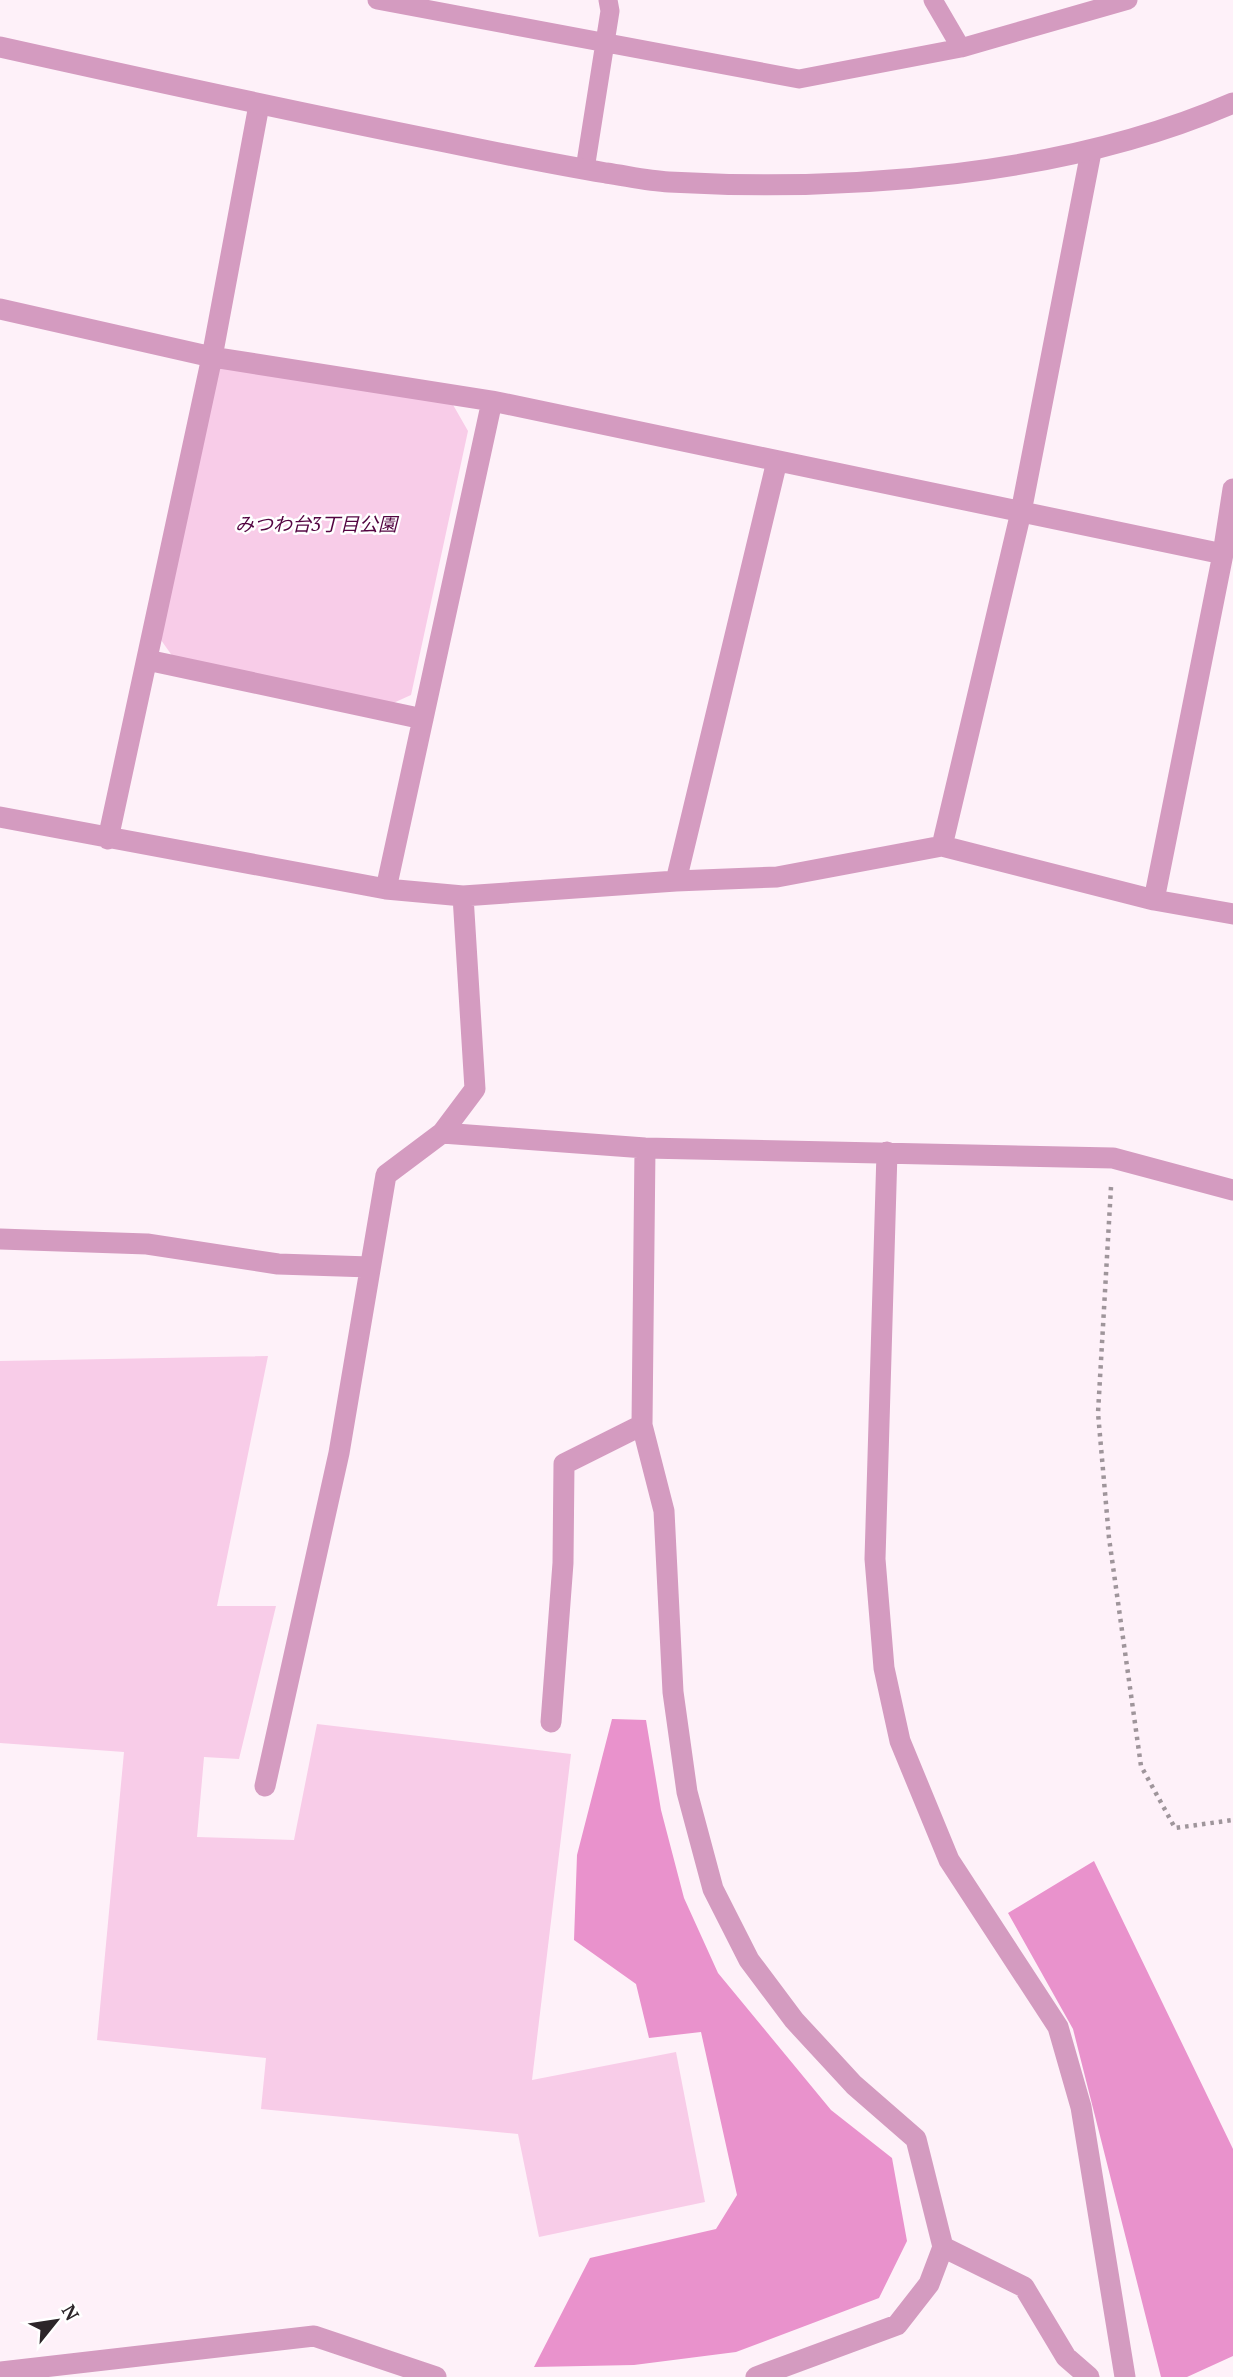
<svg xmlns="http://www.w3.org/2000/svg" width="1233" height="2377" font-family="'PT Serif','Noto Sans JP',serif">
<style>
.green{fill:#f8cce8}
.forest{fill:#e992cc}
.lines{fill:none;stroke-linecap:round;stroke-linejoin:round}
.path{stroke:#9f959b;stroke-width:4.5;stroke-dasharray:3.5 5;stroke-linecap:butt}
.service{stroke:#d49bc0;stroke-width:19}
.minor{stroke:#d49bc0;stroke-width:21}
.tertiary{stroke:#d49bc0;stroke-width:21}
.labels{text-anchor:middle;stroke-width:5;stroke-linejoin:round;paint-order:stroke}
.park-label{font-size:19px;font-style:italic;fill:#530441;stroke:#fff}
</style>
<rect width="100%" height="100%" fill="#fef1f9"/>
<path class="green" d="M230,363l222,40 16,28 -57,264 -20,9 -218,-47 -12,-17 54,-269z
M268,1356l-51,250h59l-37,153 -35,-2 -7,80 97,3 23,-116 254,30 -39,326 144,-28 29,150 -166,35 -21,-103 -257,-25 5,-51 -169,-18 27,-288 -124,-9v-382z"/>
<path class="forest" d="M612,1719l34,1 15,90 23,88 34,75 113,137 61,48 15,83 -28,57 -143,54 -102,13 -100,2 56,-109 126,-29 21,-34 -36,-163 -52,6 -13,-54 -62,-44 3,-85z
M1094,1861l139,288v207l-46,21h-26l-88,-348 -65,-116z"/>
<g class="lines">
<path class="path" d="M1111,1187l-13,226 11,125 32,228 34,62 58,-8"/>
<path class="service" d="M377,0l422,79 162,-31 167,-48
M933,0l28,48
M585,169l25,-158 -2,-11"/>
<path class="minor" d="M0,309l212,48 280,44 731,153
M147,660l276,59
M0,817l386,72 77,7 12,193 -33,44 203,15 468,10 120,32
M108,839l104,-482 47,-252
M942,846l79,-334 70,-360
M676,881l101,-420
M386,889l106,-488
M463,896l213,-15 101,-4 165,-31 212,54 79,14
M1154,900l69,-346 10,-65
M645,1148l-3,277 22,86 9,181 14,100 26,97 36,71 45,60 60,65 62,54 27,108
M887,1152l-12,407 9,109 16,73 49,119 109,167 23,80 44,270
M0,1239l147,5 131,20 92,3
M551,1722l12,-159 1,-99 78,-39
M265,1786l74,-333 47,-278 56,-42
M0,2372l314,-36 122,41
M756,2377l141,-52 32,-41 14,-37 81,40 42,70 23,20"/>
<path class="tertiary" d="M0,47c148,33 296,65 445,95 53,11 107,22 161,31 21,3 42,8 63,9 182,10 396,-6 564,-79"/>
</g>
<g class="labels">
<g class="park-label">
<text x="316" y="531">みつわ台3丁目公園</text>
</g>
</g>
<g transform="translate(56 2321) rotate(60)" stroke="#ffffff" stroke-width="5" paint-order="stroke">
<path d="M0-5L12 26L0 18L-12 26Z" fill="#2c2529"/>
<text y="-10" font-size="19" font-weight="bold" text-anchor="middle" fill="#2c2529">N</text>
</g>
</svg>
